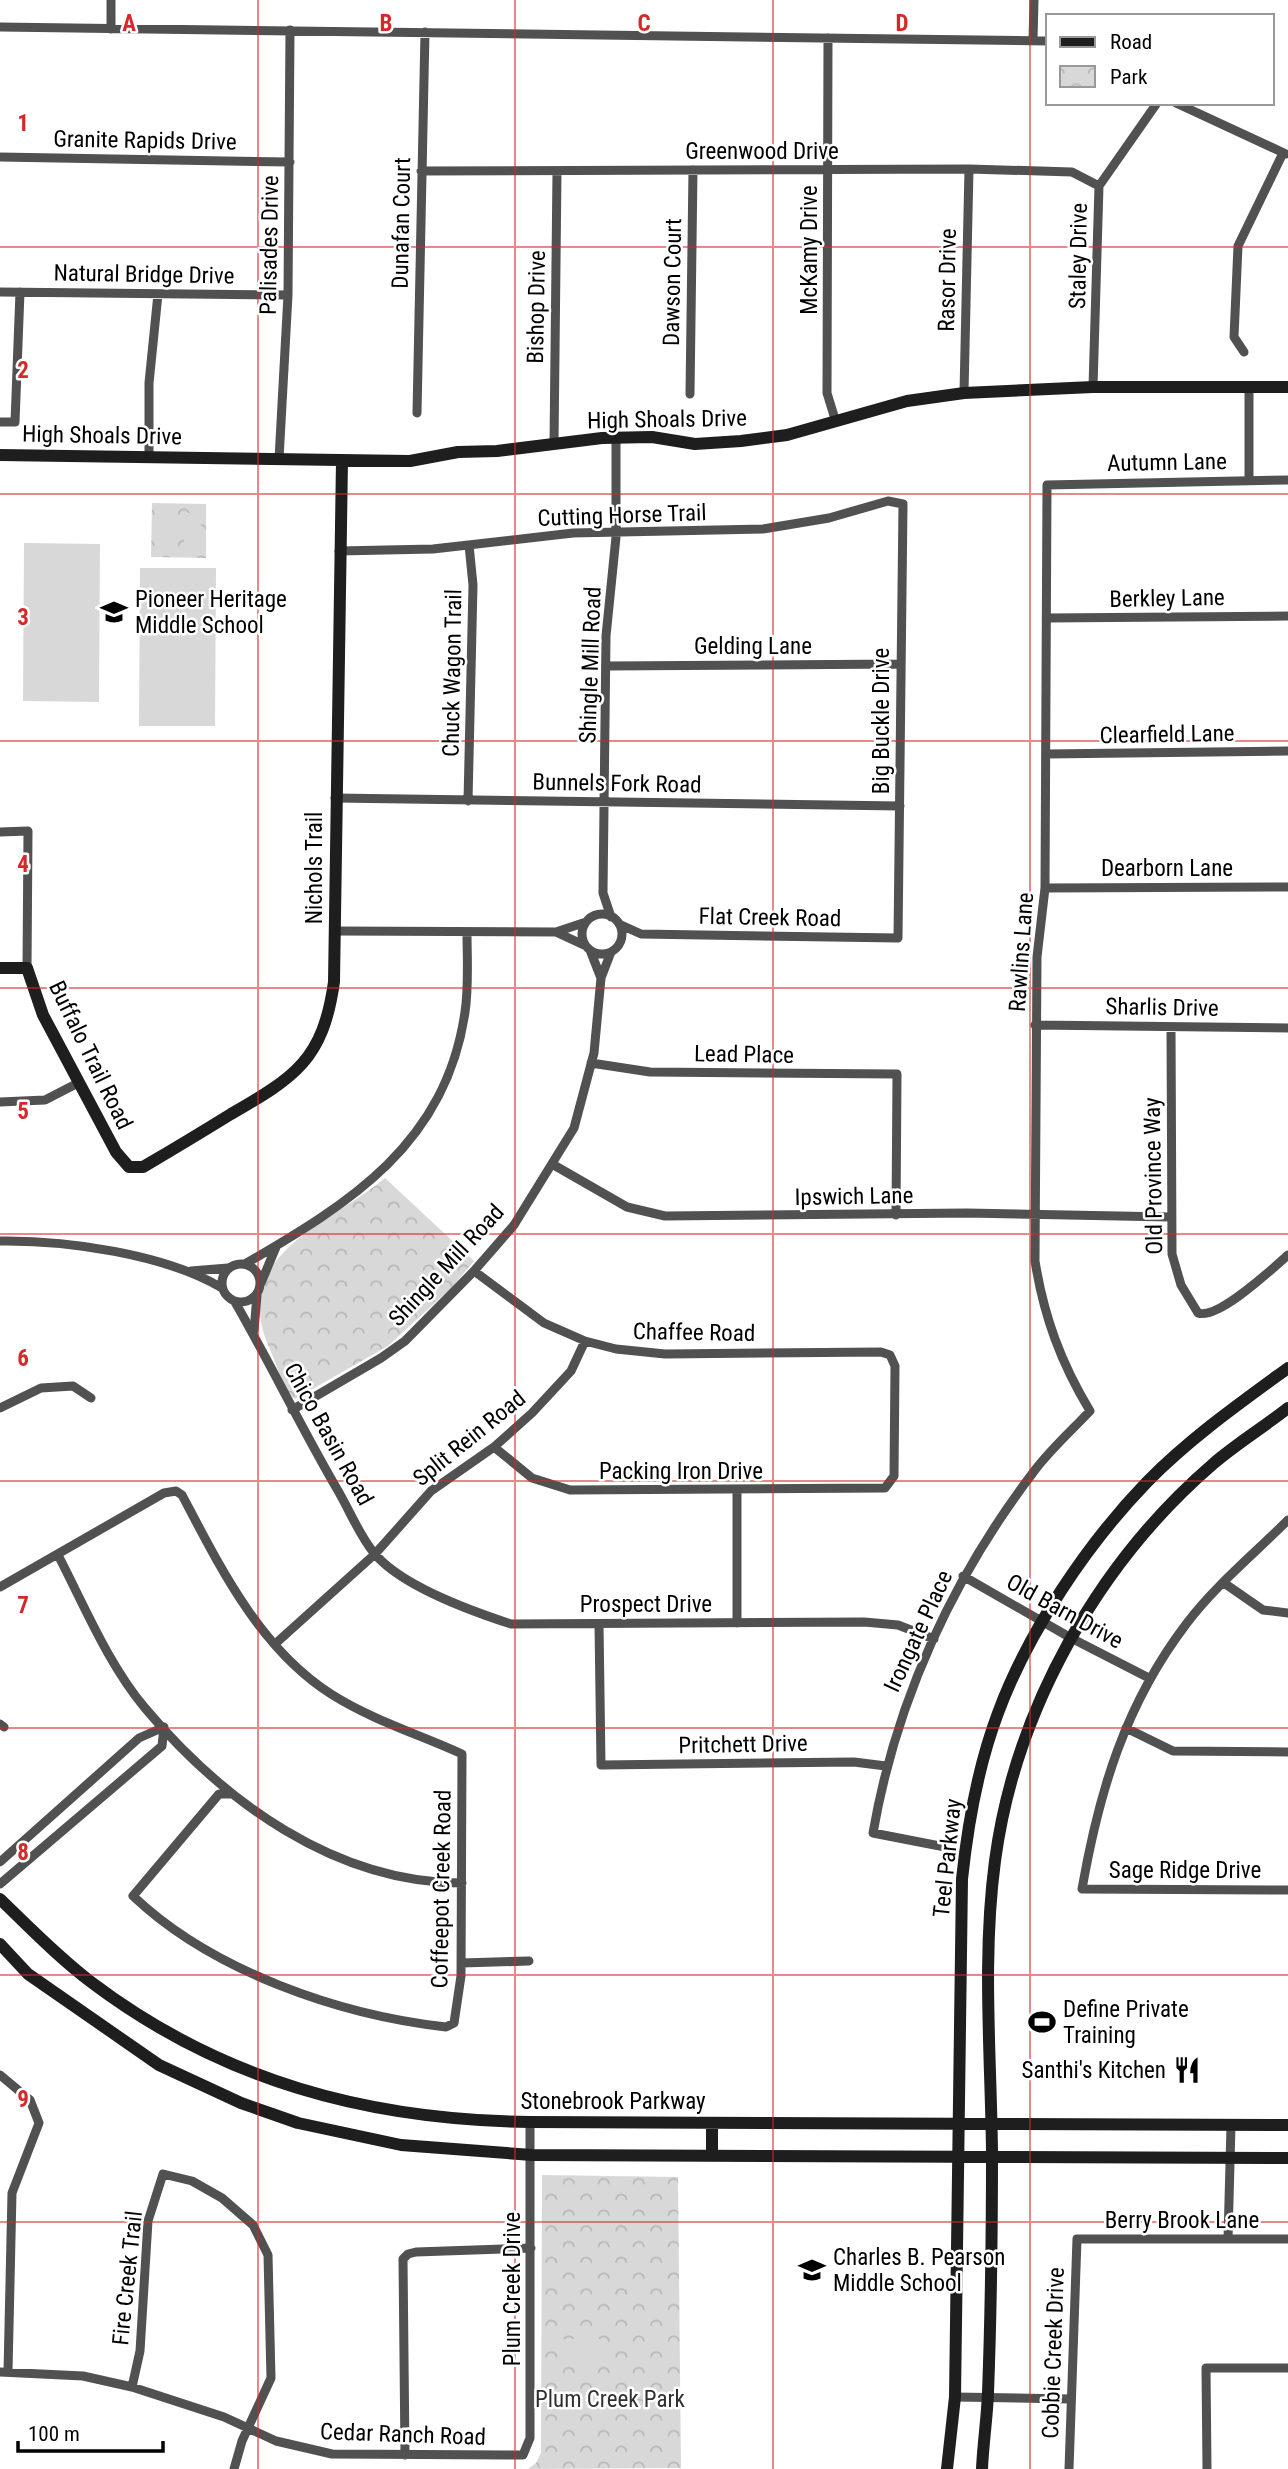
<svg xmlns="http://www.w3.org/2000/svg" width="1288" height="2469" font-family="'Roboto Condensed',sans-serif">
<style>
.park{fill:url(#park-crowns)}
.garden{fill:#d8d8d8}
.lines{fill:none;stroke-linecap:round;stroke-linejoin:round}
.street{stroke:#515151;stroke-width:9}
.secondary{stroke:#1e1e1e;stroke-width:12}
.grid{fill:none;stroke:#d62828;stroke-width:2;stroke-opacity:0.55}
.labels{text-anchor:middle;stroke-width:5;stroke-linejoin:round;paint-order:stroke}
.street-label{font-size:23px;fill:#000;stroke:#fff}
.poi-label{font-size:23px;fill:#000;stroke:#fff;text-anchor:start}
.park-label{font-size:23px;fill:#2f2f2f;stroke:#fff}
.grid-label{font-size:23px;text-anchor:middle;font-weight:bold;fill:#d62828;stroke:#fff;stroke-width:5;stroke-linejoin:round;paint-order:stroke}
</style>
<defs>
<pattern id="park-crowns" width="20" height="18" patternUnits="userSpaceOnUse" patternTransform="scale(1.75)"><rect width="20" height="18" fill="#d8d8d8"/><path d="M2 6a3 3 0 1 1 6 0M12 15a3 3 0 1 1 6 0" fill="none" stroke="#b8b8b8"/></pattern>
</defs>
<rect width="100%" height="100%" fill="#fff"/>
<path class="park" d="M152,503l54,1v54l-55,-1z
M385,1178l89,83 -21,25 -65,60 -93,53c-12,-9 -18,-34 -24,-47 -45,-97 54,-124 114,-174z
M542,2175l136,2 3,291 -153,1 8,-6 5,-10z"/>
<path class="garden" d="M158,513h16v34h-17z
M184,513h17l-1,35h-16z
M24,543l76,1 -1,158 -76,-1z
M140,568h76l-1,158h-76z
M561,2339h42v26h-41z"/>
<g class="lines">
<path class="street" d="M0,27l1048,14
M111,29v-29
M828,38l-1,355 8,26
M1033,40l1,-40
M1176,103l110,51
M0,157l290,5
M421,171l548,-2 103,3 27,14
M0,292l288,3
M1244,352l-10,-15 4,-91 45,-93
M1093,387l6,-201 58,-83
M964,393l5,-224
M690,394l3,-224
M417,413l8,-381
M0,422h15l5,-130
M554,444l3,-273
M149,456v-73l9,-89
M279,459l9,-164 2,-265
M1249,480v-93
M339,551l94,-2 140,-16 190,-4 66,-11 59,-17 15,3 -5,434 -257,-4 -22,-10
M1047,618l241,-2
M606,666l295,-2
M1046,754l242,-3
M335,798l565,8
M468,801l5,-216 -4,-40
M0,832l28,-1 -1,137
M1045,888l243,-1
M582 934a20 20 0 1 1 40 0a20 20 0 1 1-40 0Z
M611,917l-8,-24 3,-257 10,-99v-99
M335,931l221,1 30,-10
M558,933l28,13
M590,950l11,28
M1035,1025l253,3
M1171,1027l1,227 9,31 17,28c20,7 74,-44 90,-58
M591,1063l59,9 247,2 -1,141
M0,1102l45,-2 33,-17
M552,1164l75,43 38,9 302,-3 203,4
M0,1241c66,-1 165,13 222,47
M222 1283a19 19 0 1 1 38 0a19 19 0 1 1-38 0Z
M245,1264c105,-61 201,-120 220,-252 4,-26 2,-54 2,-80
M191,1271l37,-3
M474,1271l70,52 41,18 31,8 49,5 216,-2 9,3 5,11 -1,110 -9,12 -315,2 -38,-12 -38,-31
M261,1283l15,-36
M235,1302c35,61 66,125 102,187 12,20 22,46 37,64 27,33 97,58 137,71l353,-2 34,3 36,14
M254,1331l3,-36
M0,1408l41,-20 32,-2 18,12
M292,1410l89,-52 24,-17 69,-70 40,-46 60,-97 20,-75 7,-75 10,-26
M1288,1520c-34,34 -73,66 -101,103 -62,81 -88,169 -105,266l206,1
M58,1555c26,50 50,109 87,153 78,93 190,175 317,175
M963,1576l108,62 78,40
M1224,1583l39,27 25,3
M0,1587l164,-94 12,-2 6,4c38,72 78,154 149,199 41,26 87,40 131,60l-1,222 -7,47 -8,4c-107,-12 -234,-56 -313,-131l86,-102h11
M737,1623v-133
M599,1624l2,141 253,-3 32,4
M275,1644l100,-90 56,-63 63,-44 38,-34 39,-42 14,-30
M0,1724l4,3
M1126,1728l47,23 115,1
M945,1847l-72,-14c23,-133 80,-256 162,-363 16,-21 37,-40 55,-59 -29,-48 -46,-94 -55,-150l2,-304 8,-69 2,-403 241,-5
M0,1862l139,-124 25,-11
M0,1884l162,-138 2,-19
M462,1963l67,-2
M0,2075l30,25 9,23 -27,70 -4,179
M1228,2239l3,-114
M0,2372l83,4 49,11 92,30 52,24 56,13 191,1 7,-17v-316
M132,2387l8,-36 8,-130 15,-47 29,7 30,17 31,27 15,30 3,123 -29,63 -8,28
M955,2397l114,2
M405,2455l-2,-196 5,-5 8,-2 115,-4
M1069,2469l8,-230h211
M1207,2469l-1,-101h82"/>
<path class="secondary" d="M0,455l410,6 48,-9 39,-1 105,-13 50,-1 43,7 46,-3 46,-6 120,-34 57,-8 129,-6h195
M0,968h27l16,47 73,137 13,15h14c29,-17 59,-35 88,-53 64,-37 92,-54 103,-132l8,-521
M0,1899c29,28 58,58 91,83 131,99 277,138 439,140l758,3
M0,1944l28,30 131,91 82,38 57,20 103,22 131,10 756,3
M712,2123v32
M947,2469l8,-72 7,-518c6,-57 16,-113 36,-166 30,-81 89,-169 149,-231 42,-43 93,-79 141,-114
M982,2469c1,-25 5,-50 6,-76 3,-80 4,-160 4,-240 -1,-97 -10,-195 3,-292 20,-151 103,-298 218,-397 23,-20 51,-37 75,-56"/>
</g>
<path class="grid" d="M258,0v2469M515,0v2469M773,0v2469M1030,0v2469M0,247h1288M0,494h1288M0,741h1288M0,988h1288M0,1234h1288M0,1481h1288M0,1728h1288M0,1975h1288M0,2222h1288"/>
<defs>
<symbol id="school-bare" viewBox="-9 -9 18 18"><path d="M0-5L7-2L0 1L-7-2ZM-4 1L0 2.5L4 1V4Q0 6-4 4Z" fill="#000" stroke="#fff" stroke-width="2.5" paint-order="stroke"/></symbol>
<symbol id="stadium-bare" viewBox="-9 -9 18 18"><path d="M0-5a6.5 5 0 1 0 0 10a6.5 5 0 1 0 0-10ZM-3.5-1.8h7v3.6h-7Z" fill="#000" stroke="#fff" stroke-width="2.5" paint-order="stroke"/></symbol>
<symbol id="restaurant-bare" viewBox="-9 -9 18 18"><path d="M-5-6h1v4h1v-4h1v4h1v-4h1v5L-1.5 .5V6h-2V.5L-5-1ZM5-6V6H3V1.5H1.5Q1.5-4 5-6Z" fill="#000" stroke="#fff" stroke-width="2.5" paint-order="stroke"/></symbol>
</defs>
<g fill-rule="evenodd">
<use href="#school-bare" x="95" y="593" width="38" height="38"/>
<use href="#stadium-bare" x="1023" y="2003" width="38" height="38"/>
<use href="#restaurant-bare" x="1168" y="2051" width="38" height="38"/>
<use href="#school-bare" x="793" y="2251" width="38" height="38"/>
</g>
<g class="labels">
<g class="street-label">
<text transform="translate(145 140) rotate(1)" y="8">Granite Rapids Drive</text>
<text x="762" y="159">Greenwood Drive</text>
<text transform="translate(401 223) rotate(-89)" y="8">Dunafan Court</text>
<text transform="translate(269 245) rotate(-89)" y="8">Palisades Drive</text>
<text transform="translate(809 250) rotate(-90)" y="8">McKamy Drive</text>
<text transform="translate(1078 256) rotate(-89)" y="8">Staley Drive</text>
<text transform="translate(144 274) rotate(1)" y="8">Natural Bridge Drive</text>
<text transform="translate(947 280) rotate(-89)" y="8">Rasor Drive</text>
<text transform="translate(672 282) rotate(-89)" y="8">Dawson Court</text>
<text transform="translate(536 307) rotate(-89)" y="8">Bishop Drive</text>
<text transform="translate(667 419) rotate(-1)" y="8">High Shoals Drive</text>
<text transform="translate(102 435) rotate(1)" y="8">High Shoals Drive</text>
<text transform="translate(1167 462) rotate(-1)" y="8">Autumn Lane</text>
<text transform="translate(622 515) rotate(-2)" y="8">Cutting Horse Trail</text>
<text transform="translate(1167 598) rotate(-1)" y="8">Berkley Lane</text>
<text x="753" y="654">Gelding Lane</text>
<text transform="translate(590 665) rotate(-88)" y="8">Shingle Mill Road</text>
<text transform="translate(452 673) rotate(-89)" y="8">Chuck Wagon Trail</text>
<text transform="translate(881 721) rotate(-90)" y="8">Big Buckle Drive</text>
<text transform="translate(1167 734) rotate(-1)" y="8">Clearfield Lane</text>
<text transform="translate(617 783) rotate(1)" y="8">Bunnels Fork Road</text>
<text transform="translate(314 868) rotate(-90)" y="8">Nichols Trail</text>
<text x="1167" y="876">Dearborn Lane</text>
<text transform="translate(770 917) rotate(1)" y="8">Flat Creek Road</text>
<text transform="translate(1021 952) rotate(-86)" y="8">Rawlins Lane</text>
<text transform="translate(1162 1007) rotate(1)" y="8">Sharlis Drive</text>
<text transform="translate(744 1054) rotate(1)" y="8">Lead Place</text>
<text transform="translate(91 1055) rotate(64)" y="8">Buffalo Trail Road</text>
<text transform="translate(1153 1176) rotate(-91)" y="8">Old Province Way</text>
<text transform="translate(854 1196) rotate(-1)" y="8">Ipswich Lane</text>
<text transform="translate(446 1265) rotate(-47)" y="8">Shingle Mill Road</text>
<text transform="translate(694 1332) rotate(1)" y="8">Chaffee Road</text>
<text transform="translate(329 1434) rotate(61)" y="8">Chico Basin Road</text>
<text transform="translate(469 1438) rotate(-39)" y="8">Split Rein Road</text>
<text x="681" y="1479">Packing Iron Drive</text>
<text x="646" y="1612">Prospect Drive</text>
<text transform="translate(1065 1611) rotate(29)" y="8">Old Barn Drive</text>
<text transform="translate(918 1631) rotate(-65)" y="8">Irongate Place</text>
<text transform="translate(743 1744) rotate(-1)" y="8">Pritchett Drive</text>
<text transform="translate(947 1858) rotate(-84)" y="8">Teel Parkway</text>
<text x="1185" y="1878">Sage Ridge Drive</text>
<text transform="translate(441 1889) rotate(-89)" y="8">Coffeepot Creek Road</text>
<text x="613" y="2109">Stonebrook Parkway</text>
<text x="1182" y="2228">Berry Brook Lane</text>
<text transform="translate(127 2278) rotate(-84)" y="8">Fire Creek Trail</text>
<text transform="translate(512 2289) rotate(-90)" y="8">Plum Creek Drive</text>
<text transform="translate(1053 2353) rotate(-88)" y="8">Cobbie Creek Drive</text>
<text transform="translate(403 2434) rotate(2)" y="8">Cedar Ranch Road</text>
</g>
<g class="poi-label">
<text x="135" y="607">Pioneer Heritage<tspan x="135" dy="26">Middle School</tspan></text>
<text x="1063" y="2017">Define Private<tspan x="1063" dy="26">Training</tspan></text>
<text x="1166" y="2078" text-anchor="end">Santhi's Kitchen</text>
<text x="833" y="2265">Charles B. Pearson<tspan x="833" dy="26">Middle School</tspan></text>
</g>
<g class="park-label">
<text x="610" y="2407">Plum Creek Park</text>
</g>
</g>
<g class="grid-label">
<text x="129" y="31">A</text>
<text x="386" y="31">B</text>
<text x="644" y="31">C</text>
<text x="902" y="31">D</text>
<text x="23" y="131">1</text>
<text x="23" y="378">2</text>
<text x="23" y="625">3</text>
<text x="23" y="872">4</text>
<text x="23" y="1119">5</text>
<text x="23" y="1366">6</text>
<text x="23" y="1613">7</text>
<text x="23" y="1860">8</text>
<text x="23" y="2107">9</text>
</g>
<rect x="1046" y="14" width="228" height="91" fill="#ffffff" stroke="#999999" stroke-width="2"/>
<rect x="1060" y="37" width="35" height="10" fill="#1e1e1e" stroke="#999999" stroke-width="2"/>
<text x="1110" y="49" font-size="21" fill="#000000">Road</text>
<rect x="1060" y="66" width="35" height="21" fill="url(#park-crowns)" stroke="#999999" stroke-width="2"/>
<text x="1110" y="84" font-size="21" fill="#000000">Park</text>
<path d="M18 2441v10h145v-10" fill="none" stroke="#000000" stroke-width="3.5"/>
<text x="28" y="2441" font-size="21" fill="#000000" stroke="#ffffff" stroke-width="5" paint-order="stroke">100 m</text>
</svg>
